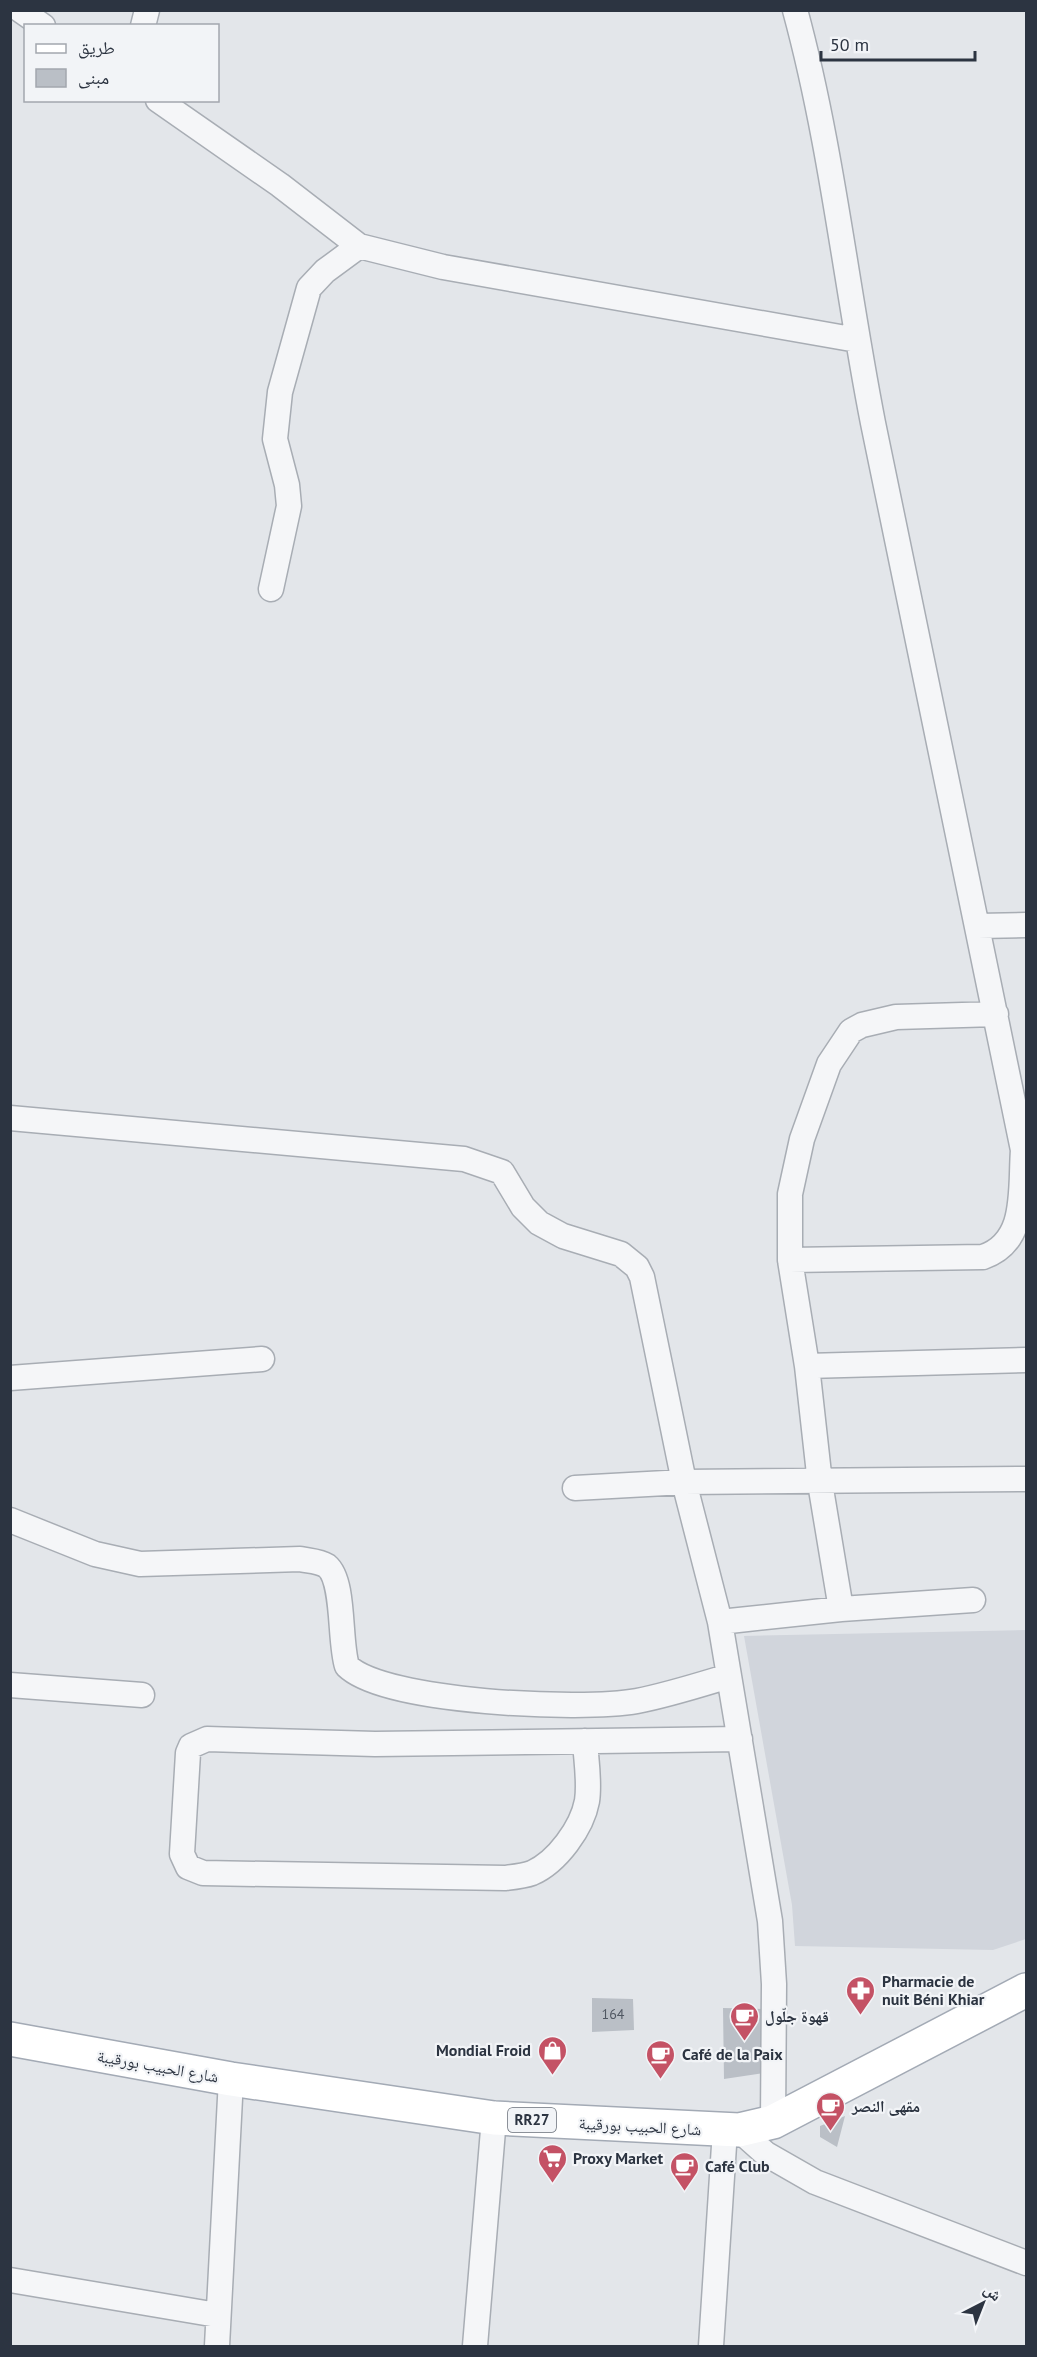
<svg xmlns="http://www.w3.org/2000/svg" width="1037" height="2357" font-family="'PT Sans','Noto Naskh Arabic',sans-serif">
<style>
.built{fill:#d1d5dc}
.building{fill:#babfc6}
.lines{fill:none;stroke-linecap:round;stroke-linejoin:round}
.street-casing{stroke:#a8adb4;stroke-width:27}
.primary-casing{stroke:#a3aab5;stroke-width:36}
.street{stroke:#f5f6f8;stroke-width:24}
.primary{stroke:#fff;stroke-width:33}
.labels{text-anchor:middle;stroke-width:4.5;stroke-linejoin:round;paint-order:stroke}
.number-label{font-size:14px;fill:#505762}
.shield{fill:#f2f4f7;stroke:#676e78;stroke-width:1.5}
.shield-label{font-size:15px;font-weight:bold;fill:#2c3441}
.poi-label{font-size:16px;font-weight:bold;fill:#2c3441;stroke:#f2f4f7;text-anchor:start}
.street-label{font-size:16px;fill:#2c3441;stroke:#f2f4f7}
</style>
<rect width="100%" height="100%" fill="#e3e6ea"/>
<path class="built" d="M1026,1630v309l-33,11 -198,-4 -3,-41 -48,-269z"/>
<path class="building" d="M592,1998l41,1 1,31 -42,2z
M723,2008l43,1 -2,64 -40,6z
M845,2116l-8,31 -17,-10v-11z"/>
<g class="lines">
<defs>
<path id="street" d="M20,10l23,16
M795,10c37,136 51,276 78,413 48,243 102,484 150,727h3
M143,26l4,-16
M158,100l122,85 79,61 84,21 414,73
M271,589l18,-83 -2,-21 -12,-46 5,-47 29,-104 16,-17 34,-25
M978,926l48,-1
M10,1118l454,41 38,13 21,35 16,16 24,13 58,18 16,13 5,10 42,205 36,140 50,299 4,63 -1,138
M790,1260l193,-3c45,-15 37,-68 40,-107
M807,1366l219,-6
M10,1378l252,-19
M575,1488l109,-6 342,-3
M10,1520l85,34 45,10 160,-5c9,2 19,2 27,7 18,15 12,76 20,100 38,37 236,45 290,35 31,-6 62,-16 92,-25
M841,1609l-21,-126 -13,-117 -17,-106v-66l12,-55 27,-75 22,-33 11,-6 34,-8 100,-3
M720,1622l121,-13 132,-9
M10,1685l132,10
M585,1741c1,19 5,41 2,60 -5,27 -30,61 -55,72 -8,3 -18,4 -27,5l-302,-5 -15,-6 -6,-13 6,-101 3,-7 16,-7 168,5 365,-5
M739,2130l27,24 49,28 211,81
M10,2280l207,35
M217,2346l14,-267
M475,2346l19,-228
M711,2346l14,-216"/>
<path id="primary" d="M10,2039l221,40 263,39 245,12 34,-8 253,-132"/>
</defs>
<use href="#street" class="street-casing"/>
<use href="#primary" class="primary-casing"/>
<use href="#street" class="street"/>
<use href="#primary" class="primary"/>
</g>
<defs>
<symbol id="pharmacy-pin" viewBox="-11 -11 22 30"><path d="M0 17L-7.5 6A9.5 9.5 0 1 1 7.5 6Z" fill="#c45265" stroke="#f2f4f7"/><path d="M-2-6h4v4h4v4h-4v4h-4v-4h-4v-4h4Z" fill="#fff"/></symbol>
<symbol id="cafe-pin" viewBox="-11 -11 22 30"><path d="M0 17L-7.5 6A9.5 9.5 0 1 1 7.5 6Z" fill="#c45265" stroke="#f2f4f7"/><path d="M-5.5-4.5H6V0H3Q3 3.5 0 3.5H-2.5Q-5.5 3.5-5.5 0ZM3-3.2v2h1.7v-2ZM-6 4.5H4V6H-6Z" fill="#fff"/></symbol>
<symbol id="shop-pin" viewBox="-11 -11 22 30"><path d="M0 17L-7.5 6A9.5 9.5 0 1 1 7.5 6Z" fill="#c45265" stroke="#f2f4f7"/><path d="M-5-2.5h2.3a2.7 3.5 0 0 1 5.4 0H5L5.5 6h-11ZM-1.5-2.5h3a1.5 2.3 0 0 0-3 0Z" fill="#fff"/></symbol>
<symbol id="supermarket-pin" viewBox="-11 -11 22 30"><path d="M0 17L-7.5 6A9.5 9.5 0 1 1 7.5 6Z" fill="#c45265" stroke="#f2f4f7"/><path d="M-6-5.5h2.5l.6 2H6L4.5 2H-2.5L-4.4-4H-6ZM-1.5 3.2a1.3 1.3 0 1 0 .1 0ZM3 3.2a1.3 1.3 0 1 0 .1 0Z" fill="#fff"/></symbol>
</defs>
<g fill-rule="evenodd">
<use href="#pharmacy-pin" x="844" y="1974" width="33" height="45"/>
<use href="#cafe-pin" x="728" y="2000" width="33" height="45"/>
<use href="#shop-pin" x="536" y="2034" width="33" height="45"/>
<use href="#cafe-pin" x="644" y="2038" width="33" height="45"/>
<use href="#cafe-pin" x="814" y="2090" width="33" height="45"/>
<use href="#supermarket-pin" x="536" y="2142" width="33" height="45"/>
<use href="#cafe-pin" x="668" y="2150" width="33" height="45"/>
</g>
<g class="labels">
<g class="number-label">
<text x="613" y="2019">164</text>
</g>
<rect class="shield" x="508" y="2108" width="48" height="24" rx="4.5"/>
<g class="shield-label">
<text x="532" y="2125">RR27</text>
</g>
<g class="poi-label">
<text x="882" y="1987">Pharmacie de<tspan x="882" dy="18">nuit Béni Khiar</tspan></text>
<text x="765" y="2022">قهوة جلّول</text>
<text x="531" y="2056" text-anchor="end">Mondial Froid</text>
<text x="682" y="2060">Café de la Paix</text>
<text x="852" y="2112">مقهى النصر</text>
<text x="573" y="2164">Proxy Market</text>
<text x="705" y="2172">Café Club</text>
</g>
<g class="street-label">
<text transform="translate(158 2066) rotate(10)" y="6">شارع الحبيب بورقيبة</text>
<text transform="translate(640 2126) rotate(3)" y="6">شارع الحبيب بورقيبة</text>
</g>
</g>
<rect width="1037" height="2357" fill="none" stroke="#2c3441" stroke-width="24"/>
<rect x="24" y="24" width="195" height="78" fill="#f2f4f7" stroke="#a3a7ae" stroke-width="1.5"/>
<rect x="36" y="44" width="30" height="9" fill="#ffffff" stroke="#a3a7ae" stroke-width="1.5"/>
<text x="78" y="54" font-size="18" fill="#2c3441">طريق</text>
<rect x="36" y="69" width="30" height="18" fill="#babfc6" stroke="#a3a7ae" stroke-width="1.5"/>
<text x="78" y="84" font-size="18" fill="#2c3441">مبنى</text>
<g transform="translate(983 2303) rotate(42)" stroke="#f2f4f7" stroke-width="4.5" paint-order="stroke">
<path d="M0-4.5L10 22L0 15L-10 22Z" fill="#2c3441"/>
<text y="-9" font-size="16" font-weight="bold" text-anchor="middle" fill="#2c3441">ش</text>
</g>
<path d="M821 51v9h154v-9" fill="none" stroke="#2c3441" stroke-width="3"/>
<text x="830" y="51" font-size="18" fill="#2c3441" stroke="#f2f4f7" stroke-width="4.5" paint-order="stroke">50 m</text>
</svg>
